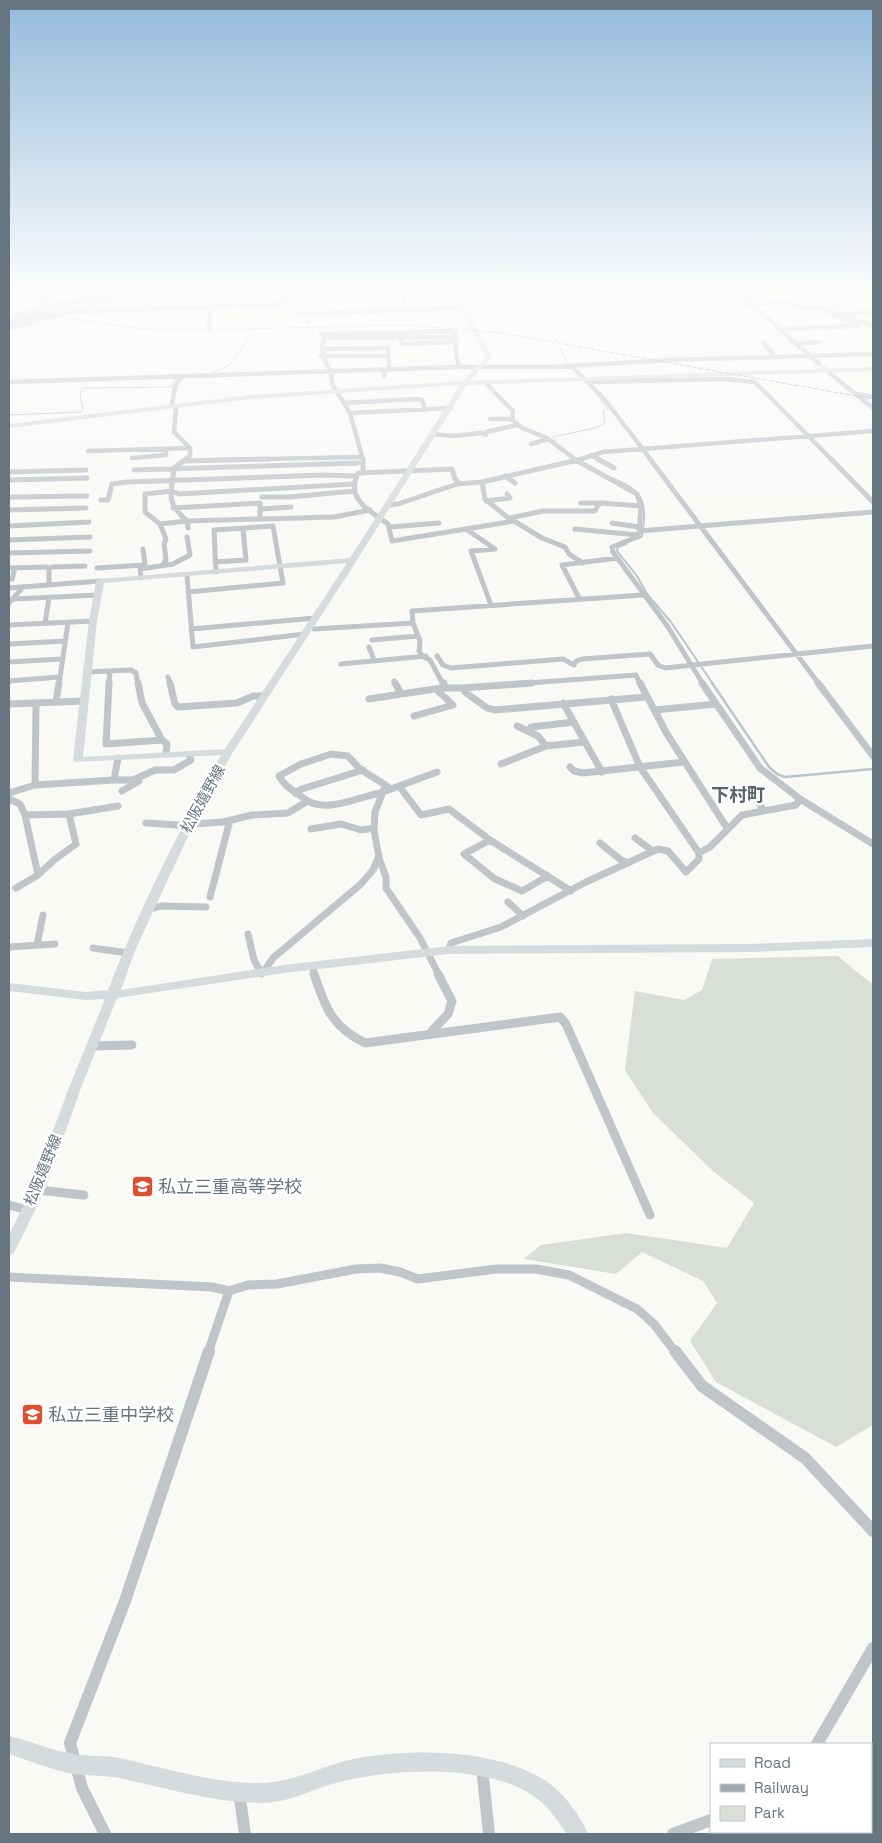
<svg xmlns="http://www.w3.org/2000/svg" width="882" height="1843" font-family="'Space Grotesk','Noto Sans JP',sans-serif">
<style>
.green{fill:#d9ded6}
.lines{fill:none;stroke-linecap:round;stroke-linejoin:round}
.stream-far2{stroke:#bac6ca;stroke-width:1}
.stream-far1{stroke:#bac6ca;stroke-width:2}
.stream{stroke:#bac6ca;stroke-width:2.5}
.river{fill:#bac6ca;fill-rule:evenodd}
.street-tunnel{stroke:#d4d8d9;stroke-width:4.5;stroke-dasharray:4.5 2;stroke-linecap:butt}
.street-far4{stroke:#c0c5c9;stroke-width:4.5}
.street-far3{stroke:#c0c5c9;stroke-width:5}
.street-far2{stroke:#c0c5c9;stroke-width:7}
.street-far1{stroke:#c0c5c9;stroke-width:9}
.street{stroke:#c0c5c9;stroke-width:12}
.secondary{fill:#d6dbde;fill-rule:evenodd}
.rail{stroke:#a2a9ae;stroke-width:1;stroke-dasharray:4.5 2;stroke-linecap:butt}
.labels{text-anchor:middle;stroke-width:5;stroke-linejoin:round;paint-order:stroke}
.street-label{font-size:15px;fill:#657681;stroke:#fff}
.quarter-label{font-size:18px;font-weight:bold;fill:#56646c;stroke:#fff}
.near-poi-label{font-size:18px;fill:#657681;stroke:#fff;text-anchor:start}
</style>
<rect width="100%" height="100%" fill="#f9f9f6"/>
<path class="green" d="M838,956l35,29v440l-37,22 -120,-65 -26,-41 27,-38 -14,-22 -61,-29 -26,22 -92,-15 17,-14 85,-12 101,15 27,-45 -41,-32 -60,-58 -28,-43 10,-79 49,9 18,-10 10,-31z"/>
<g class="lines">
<path class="stream-far2" d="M513,288l46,56 6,14 15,20
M290,300l6,2 14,22
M826,300l5,10
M209,374l20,-9 5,-5 28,-43 10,-9
M9,415l72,-3 2,-4 -3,-11 2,-9 88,-1 7,-9
M557,443l-4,-6 42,-9 10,-5 -2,-12 5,-2 -13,-17"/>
<path class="stream-far1" d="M612,478c33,13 35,24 30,58l-4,3
M626,544l-8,3 -1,4 20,25 10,18 24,28 42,62"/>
<path class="stream" d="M712,683l57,84 8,7 8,3 88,-8"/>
<path class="river" d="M115,288h9l-20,12 -24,4 -71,22v-5l67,-21 23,-4z
M286,288h8l-1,14 -18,8h-6v-4l17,-7z
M725,288h8l21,15 33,-3 16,6 20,-1 20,10 30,8v4l-36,-8 -15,-9 -20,1 -16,-7 -37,4z"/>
<path class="street-tunnel" d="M24,313l11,-4
M818,363l14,12"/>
<path class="street-far4" d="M399,288l7,22
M734,288l84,75
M807,288l24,13 8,13 15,5
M9,293l21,-2
M37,299l29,-8 23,3 15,-6
M48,306l41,-9
M35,309l13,-3 -15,-9 -3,-6 6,-3
M148,309l3,-21
M72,312l138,-5
M299,314l163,-6 -8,-20
M843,314l30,-2
M9,319l15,-6
M9,328l106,-29 23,-11
M209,328l1,-21 64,-2 11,-6 1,-11
M779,329l79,-3 -7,-6 3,-1
M389,333l63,-2 4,1v5
M321,334l68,-1 4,5
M324,338l132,-1v17l3,13
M324,338l-2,8 1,11 8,15 1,12 18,29 13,47
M399,338l4,6 52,-2
M763,342l13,16
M797,344l22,-2
M322,349l66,-1 1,20 -4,2 -1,7
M321,356h67
M572,366l34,35 45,59
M832,375l41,33
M182,377l-7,9 -3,19 4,3 -2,24 16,16v8l-6,4
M9,382l450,-15h92l118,-7 204,-6
M485,382l28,29 -1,9 10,8 25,10 29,22
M588,382l138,-3 29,3 77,78
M858,394l15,3
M344,403l73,-4 5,1 3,10
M350,413l101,-5
M490,419h23
M486,432l31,-7
M433,434l20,2 28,-3 5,2
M531,444l17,-5
M88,451l102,-3
M591,455l9,5
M132,458l34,-3v-5
M214,460l147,-3
M578,460l25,-8 270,-21"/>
<path class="street-far3" d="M186,459l-12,9c-3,28 -9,33 13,53l147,-4 36,-7
M363,459v14
M574,459l63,35 4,12 -2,27 -2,4 -25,10 1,5 55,75 35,57
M598,459l16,9
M650,459l169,225
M831,459l42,43
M184,461l85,-2
M134,470l224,-7
M9,472l77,-2
M505,476l10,7
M9,480l78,-2
M482,482l3,17 27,22
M459,483l-4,-4 -3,-10 -94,4c-13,26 12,38 30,51l4,17 74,-12 29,20 -24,2 20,54
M9,497l78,-1
M262,497h27l66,-6
M101,500h7l4,-16 15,-2 197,-7 32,1
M486,501l24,-3 -3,-4
M581,503h20
M389,505l9,-1 59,-20 25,-2 100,-23
M173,508l87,-5v14
M261,509l30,-2
M9,510l77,-2
M510,518l33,-7h52l3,-6 4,-2 39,3
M612,523l27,4
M160,524l27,-3 1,7
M9,526l80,-4
M390,527l49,-4
M466,529l48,-8 28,17 23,9 4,7 14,9
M575,529l63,6
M639,531l234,-19
M9,540l81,-3
M143,549l2,16
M9,553l81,-2
M215,562l31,-2 -3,-32
M164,563l2,-3 -2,-16 2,-5 -6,-15 -15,-12v-18l27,-3 7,3 175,-10
M9,568l38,-1 2,2v16
M97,568l47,-3
M49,569l3,-2 33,-1
M187,575l6,72 112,-13
M141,578l-1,-9 33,-5 17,-9 -3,-18
M12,579l3,-11
M9,588l91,-7
M188,592l95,-9 -10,-57 -59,4 2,42
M579,598l-17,-33 56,-7
M14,599l84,-4
M9,603l14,-16
M45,623l4,-25
M413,623l-1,-12 231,-16
M9,625l84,-4
M191,629l124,-11
M314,629l99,-6 7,18 -1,10 3,5 8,4 13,24
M372,640l46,-4
M9,644l56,-3
M369,647l5,13
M437,656l6,9 8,3 112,-9 11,6 2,-4 6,-2 68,-5 8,11 7,3 208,-22
M9,662l53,-3
M341,664l85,-8
M87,672l44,-2 5,3 2,11
M168,677l2,7
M9,681l50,-4
M394,681l2,3
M59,684l9,-61
M109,684l1,-13
M515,684l121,-9 4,9"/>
<path class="street-far2" d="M109,683l-3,61 56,-4 5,4 -1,10
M138,683l4,20 20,37
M170,683l5,21 3,3 59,-4 16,-7h11
M395,683l6,11
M532,683l-69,5 2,4 22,16 8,2 151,-13
M640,683l27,51 60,94
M702,683l58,85 40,31 73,45
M818,683l55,73
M369,699l72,-11 3,-5
M56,701l3,-18
M563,703l39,69
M9,704l75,-3
M655,710l61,-6
M414,716l39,-11 -14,-13 2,-4h22
M517,726l21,10 8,10
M531,727l43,-5
M331,754l17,2 12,13 27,17 -6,7c-26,4 -56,23 -79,4 -10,-8 -16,-9 -23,-21l22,-12z
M501,764l45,-18 39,-4
M570,767l4,4 9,2 101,-11
M114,780h19l22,-10h19l17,-10 -1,-3
M35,785l1,-82
M399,786l22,29 28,-6 41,31 81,51
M122,791l17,-10
M383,792l-8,20 -1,18 5,28 7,19v11l34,50 19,37
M383,792l54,-20
M9,793l26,-8 79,-5 4,-22
M295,793l7,-4 61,-19
M755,797l9,14
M9,799l11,5 5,11
M69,814l7,30 -22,16 -16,15 -13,-60z
M69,814l49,-8
M146,823l32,2 45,-3 29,-7 36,-2 18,-11
M311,829l30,-5 20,6 13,-2
M635,838l18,13
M490,840l-26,14 31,25 27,12 26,-15
M600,843l21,17 7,3
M699,853l11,-6 32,-32 54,-10 4,-6
M16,888l22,-13
M210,897l20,-77
M508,902l15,14
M147,910l14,-4 45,1
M248,934l6,26 8,14 11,-16 88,-74 12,-14 6,-14
M37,945l6,-30
M9,947l46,-3
M93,948l35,5
M449,950l2,-7 50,-16 85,-45 72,-33 10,2 18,21 13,-13v-6l-59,-86 -29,-68
M312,966l3,9"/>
<path class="street-far1" d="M314,974c11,33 18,53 51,69l195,-26 6,7 84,191
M433,1034l-1,-3 16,-17 4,-13 -14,-27
M91,1046l41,-1
M38,1190l46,5
M9,1205l18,5
M9,1277l203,10 17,4 19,-6 29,-1 79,-15 24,-1 20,4 18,7 78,-10h40l33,6 68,34 17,15 22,29
M208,1353l21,-62"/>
<path class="street" d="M675,1351l27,35 103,72 68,73
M817,1744l56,-96
M482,1767l7,67
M239,1792l6,42
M805,1832l2,2
M105,1834l-23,-46 -12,-45 55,-142 84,-250
M673,1834l38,-14"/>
<path class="secondary" d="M462,306l3,2 27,49 -22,24 403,-14v4l-406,14 -110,175 -124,192 -39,71 -60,130 -13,37 163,-25 165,-19 302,-2 122,-5v8l-122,5 -302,2 -165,19 -167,25 -35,87 -37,105 -31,63 -5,2v-20l22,-45 39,-105 35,-86 -19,1 -77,-9v-8l77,9 22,-2c31,-81 71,-159 113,-235l-146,7 -2,-2 16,-139 7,-40 4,-2 250,-21 110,-173 -209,14 -242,29v-4l242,-29 212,-14 23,-24 -27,-49zM347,563l-122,186 -142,8 14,-136 7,-38z
M9,1736c22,5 43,15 65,18 15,3 30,1 45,4 43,9 86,23 130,25 44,2 69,-17 109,-25 57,-10 139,-9 188,23 18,12 34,34 42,53h-21c-10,-14 -20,-30 -35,-39 -47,-31 -139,-27 -192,-13 -26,6 -49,20 -76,21 -50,0 -97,-15 -145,-25 -15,-3 -30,-2 -45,-4 -22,-4 -44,-13 -65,-20z"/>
<path class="rail" d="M9,305l49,12 85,12 59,1 204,-5 90,7 377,67"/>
</g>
<linearGradient id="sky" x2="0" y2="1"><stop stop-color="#95bbdc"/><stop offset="0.53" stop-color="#fcfcfb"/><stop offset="1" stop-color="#fcfcfb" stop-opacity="0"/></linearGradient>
<rect width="882" height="546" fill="url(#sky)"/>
<defs>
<symbol id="school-square" viewBox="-11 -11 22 22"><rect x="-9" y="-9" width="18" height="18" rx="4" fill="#df4d30" stroke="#fff"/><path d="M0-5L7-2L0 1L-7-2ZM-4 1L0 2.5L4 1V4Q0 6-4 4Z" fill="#fff"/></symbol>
</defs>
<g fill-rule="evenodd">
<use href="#school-square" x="130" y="1174" width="25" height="25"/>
<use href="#school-square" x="20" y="1402" width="25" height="25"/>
</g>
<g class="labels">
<g class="street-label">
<text transform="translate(203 799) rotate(-61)" y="5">松阪嬉野線</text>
<text transform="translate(43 1170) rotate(-68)" y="5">松阪嬉野線</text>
</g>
<g class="quarter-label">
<text x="738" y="801">下村町</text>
</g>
<g class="near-poi-label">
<text x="158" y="1193">私立三重高等学校</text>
<text x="48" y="1421">私立三重中学校</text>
</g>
</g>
<rect width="882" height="1843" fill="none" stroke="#657681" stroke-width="20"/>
<rect x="710" y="1743" width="162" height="90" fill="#ffffff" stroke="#c1c8cd"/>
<rect x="720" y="1759" width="25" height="8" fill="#d6dbde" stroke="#c1c8cd"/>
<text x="754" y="1768" font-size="15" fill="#657681">Road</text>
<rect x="720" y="1784" width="25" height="8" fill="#a2a9ae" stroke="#c1c8cd"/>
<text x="754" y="1793" font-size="15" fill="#657681">Railway</text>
<rect x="720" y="1806" width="25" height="15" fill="#d9ded6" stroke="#c1c8cd"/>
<text x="754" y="1818" font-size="15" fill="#657681">Park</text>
</svg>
